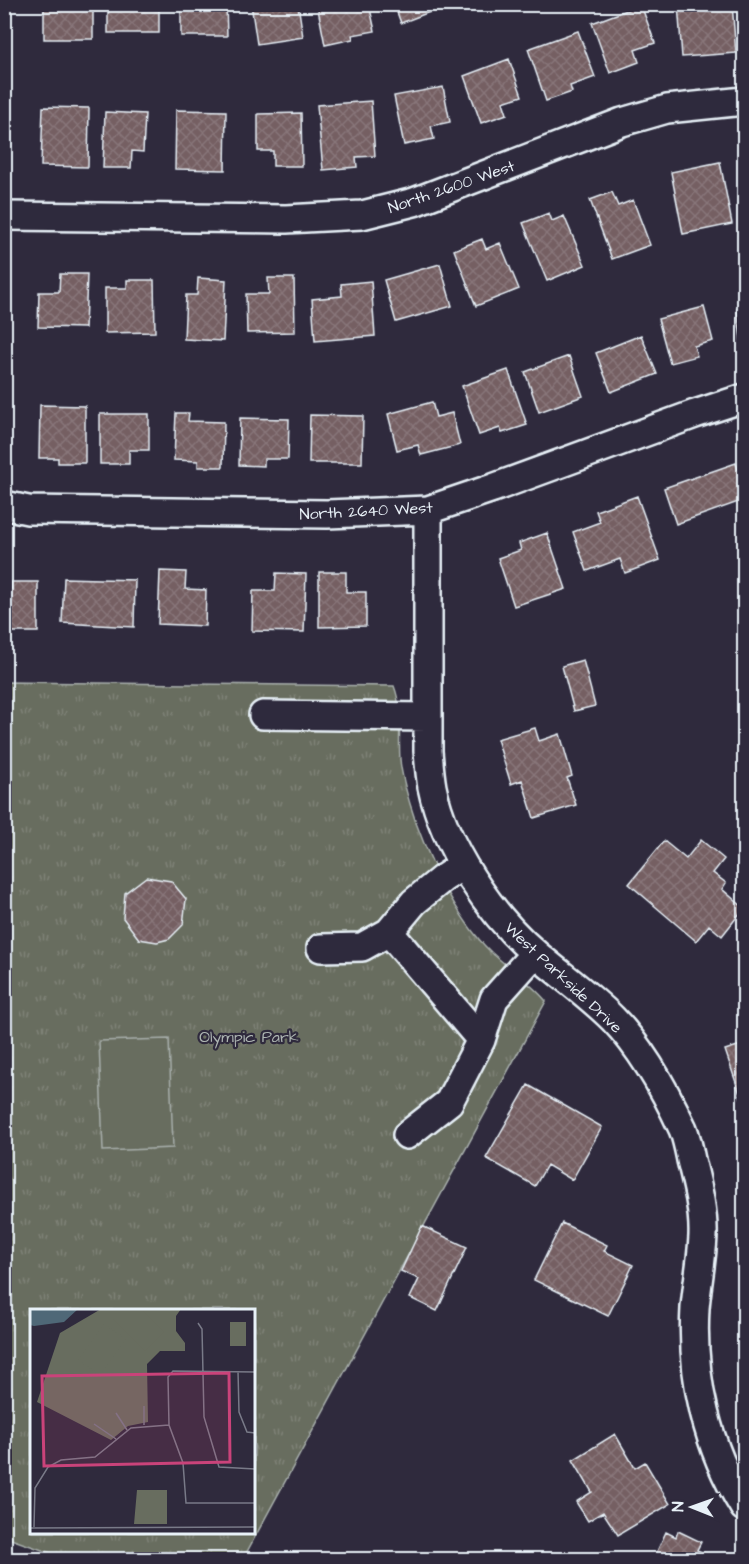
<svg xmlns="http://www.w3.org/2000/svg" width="749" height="1564" font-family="'Architects Daughter',sans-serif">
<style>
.grass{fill:url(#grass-tufts);stroke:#a8afac;stroke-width:1.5;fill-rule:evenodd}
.garden{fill:#686d5f;stroke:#a8afac;stroke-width:1.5}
.building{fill:url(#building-cross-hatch);stroke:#e8f1f8;stroke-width:1.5}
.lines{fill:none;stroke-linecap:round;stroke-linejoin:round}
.minor-casing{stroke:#e8f1f8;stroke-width:32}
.minor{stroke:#2f2a3d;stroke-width:27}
.labels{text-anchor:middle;stroke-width:4.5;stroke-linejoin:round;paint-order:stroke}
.street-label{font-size:16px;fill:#e8f1f8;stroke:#2f2a3d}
.park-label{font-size:16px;fill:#aeb6b3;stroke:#2f2a3d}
.inset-road{fill:none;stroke:#797a88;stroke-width:1.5}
.view{fill:#ca437a;fill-opacity:0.15;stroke:#ca437a;stroke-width:3}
.inset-edge{fill:none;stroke:#e8f1f8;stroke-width:3}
</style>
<defs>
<pattern id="grass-tufts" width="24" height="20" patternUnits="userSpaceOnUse" patternTransform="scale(1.5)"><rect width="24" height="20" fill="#686d5f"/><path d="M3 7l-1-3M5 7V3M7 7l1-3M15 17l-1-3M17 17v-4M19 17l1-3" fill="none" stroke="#7e8277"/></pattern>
<pattern id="building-cross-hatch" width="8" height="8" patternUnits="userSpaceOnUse" patternTransform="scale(1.5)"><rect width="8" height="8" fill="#745e62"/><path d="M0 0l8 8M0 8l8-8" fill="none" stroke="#887679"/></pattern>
</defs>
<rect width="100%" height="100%" fill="#2f2a3d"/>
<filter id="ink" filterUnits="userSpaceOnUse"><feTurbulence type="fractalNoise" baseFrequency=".0167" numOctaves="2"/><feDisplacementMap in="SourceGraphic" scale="12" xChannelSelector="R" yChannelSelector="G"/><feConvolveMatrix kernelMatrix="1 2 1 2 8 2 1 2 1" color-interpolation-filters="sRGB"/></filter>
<g filter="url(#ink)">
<path class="grass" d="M5,682l389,4c9,23 4,49 6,73 1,15 6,31 10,45 13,45 47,116 81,148 18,17 39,30 55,49l-303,558h-175l-63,-22zM32,1310h222v222h-222z"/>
<path class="garden" d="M169,1039l4,109 -70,3 -4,-110z"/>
<path class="building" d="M44,4h49v35h-49z
M108,4h51v29h-51z
M181,4h45l1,32h-46z
M251,4h47l5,33 -46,7z
M317,4h52l6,27 -23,4 1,4 -28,6z
M394,4h54v1l-47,18z
M678,4h54l4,49 -54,4z
M641,5l14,38 -20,7 4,12 -29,11 -18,-50z
M578,31l17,46 -25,9 2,6 -26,9 -18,-52z
M509,59l13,37 -19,6 4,12 -26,9 -17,-47z
M443,87l7,35 -19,4 3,13 -30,6 -10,-49z
M371,101l4,55 -19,1 1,10 -34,3 -6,-65z
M43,107l46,1 -1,59 -47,-1z
M176,110l50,1 -1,59 -50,-1z
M105,112l40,2 -2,38 -11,-1 -1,17h-28z
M301,113l1,53h-29v-15h-15v-37z
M720,162l12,62 -49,10 -12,-62z
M612,192l6,14 15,-6 17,45 -38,14 -22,-59z
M549,213l3,8 12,-5 21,49 -38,16 -24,-58z
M482,239l4,10 14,-6 19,46 -43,17 -22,-56z
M440,264l12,42 -56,16 -12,-42z
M60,274h27l-2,54 -47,-1 1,-35h20z
M198,278l28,2 -3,61 -39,-2 2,-44h11z
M268,278h26l1,54 -48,1 -1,-39h23z
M127,280h27l1,52 -50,1v-45h22z
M371,281l4,55 -60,5 -3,-42 30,-3 -1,-12z
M704,307l9,34 -19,5 3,10 -27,7 -12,-44z
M744,308v37l-2,1 -5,-37z
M641,335l16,39 -46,18 -15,-39z
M569,356l14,40 -44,16 -14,-40z
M508,370l19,55 -25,8 -2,-5 -21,7 -17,-49z
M432,402l4,15 16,-4 8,32 -39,10 -3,-10 -21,5 -9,-36z
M40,405l45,1v57h-27v-5h-19z
M176,413h13l-1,8 36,1 -1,45h-25v-6l-24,-1z
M100,414h49v36h-20v14h-29z
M310,415l53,1 -1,47h-53z
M240,418l49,1 -1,40h-24v7l-25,-1z
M736,463l8,25v12l-68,24 -12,-36z
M637,496l23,64 -35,13 -5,-14 -33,12 -14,-39 27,-10 -4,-11z
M547,533l19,56 -52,17 -16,-48 23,-8 -2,-7z
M160,571l26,1 -1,17 21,1 -1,36 -47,-2z
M319,572h27v20h20v34l-47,1z
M276,573l30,1 -2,58 -52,-1 1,-40h22z
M64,578l71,2 -1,47 -72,-4z
M11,582h27v50h-34v-43h7z
M583,660l12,46 -21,5 -12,-45z
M535,728l4,13 21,-7 12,42 -5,2 9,27 -42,13 -12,-38 -11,4 -14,-45z
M701,840l23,19 -11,14 13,10 -4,6 22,19 -22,28 -13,-11 -13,16 -67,-57 35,-43 22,18z
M146,877l25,4 15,18 -3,26 -14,14 -12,3 -18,-3 -16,-21 2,-25z
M744,1044v62l-19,-56z
M528,1085l74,42 -30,53 -25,-15 -12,21 -49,-28z
M562,1223l45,22 -3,6 29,14 -25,51 -74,-36z
M422,1226l45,21 -30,64 -27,-13 9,-19 -18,-8z
M615,1434l20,34 10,-6 25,42 -52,31 -15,-23 -15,9 -12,-19 16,-10 -19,-32z
M678,1531l23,11 -4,8 13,6 -2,4h-55l13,-28 10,5z"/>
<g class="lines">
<defs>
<path id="minor" d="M4,216l282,3 76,-4 52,-13 208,-80 45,-13 77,-8
M4,505l24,5 299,4 101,-4 65,-22 202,-74 49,-16
M428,510v241c1,12 2,25 4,36 12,59 59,129 104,167 26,22 53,41 77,65 30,31 52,71 70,110 4,10 6,21 8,31 6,24 13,51 12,76 -1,24 -6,48 -8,72 -4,70 12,140 49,199
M263,715l164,2
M389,932l92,108
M321,948l41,-1 27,-15 25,-30 28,-23 21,-14
M407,1135l42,-33 32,-62 13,-41 41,-46"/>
</defs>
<use href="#minor" class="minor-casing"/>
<use href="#minor" class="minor"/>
</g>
</g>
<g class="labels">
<g class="street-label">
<text transform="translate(451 186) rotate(-19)" y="6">North 2600 West</text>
<text transform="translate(366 510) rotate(-3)" y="6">North 2640 West</text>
<text transform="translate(564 977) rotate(43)" y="6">West Parkside Drive</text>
</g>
<g class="park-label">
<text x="249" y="1042">Olympic Park</text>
</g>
</g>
<g transform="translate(30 1309)">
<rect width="225" height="225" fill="#2f2a3d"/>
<path d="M71,0h80l-5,7v15l9,12v8h-25l-13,13 1,58 -20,4 -17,14 -74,-38 23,-69zM107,181h30v34h-33z" fill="#686d5f"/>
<path d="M93,0h18l23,23 -19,19 -32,-32zM200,13h16v24h-16zM74,15l22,15 -26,36 -22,-15z" fill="#686d5f"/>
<path d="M0,0h48l-14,13 -30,4 -4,-1z" fill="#4f6877"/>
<path class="inset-road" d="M168,14l4,6 2,88 15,50 36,2M208,62l1,41 8,20 8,1M225,63l-82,-1 -5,6 1,48 14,38 3,40h69M114,97v19M86,104l11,17M64,115l22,15M4,218l1,-39 13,-21 13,-7 34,-3 36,-29 38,-3M0,219l225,-1"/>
<path class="view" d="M199,64l1,89 -186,4 -2,-90z"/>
<rect width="225" height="225" class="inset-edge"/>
</g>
<rect width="749" height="1564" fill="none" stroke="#2f2a3d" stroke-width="24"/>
<rect x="12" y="12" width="725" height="1540" fill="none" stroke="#e8f1f8" stroke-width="2" filter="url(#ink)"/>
<g transform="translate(692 1507) rotate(271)" stroke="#2f2a3d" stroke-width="4.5" paint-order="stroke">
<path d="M0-4.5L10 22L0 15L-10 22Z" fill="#e8f1f8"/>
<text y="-9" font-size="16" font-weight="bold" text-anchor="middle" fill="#e8f1f8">N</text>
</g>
</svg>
